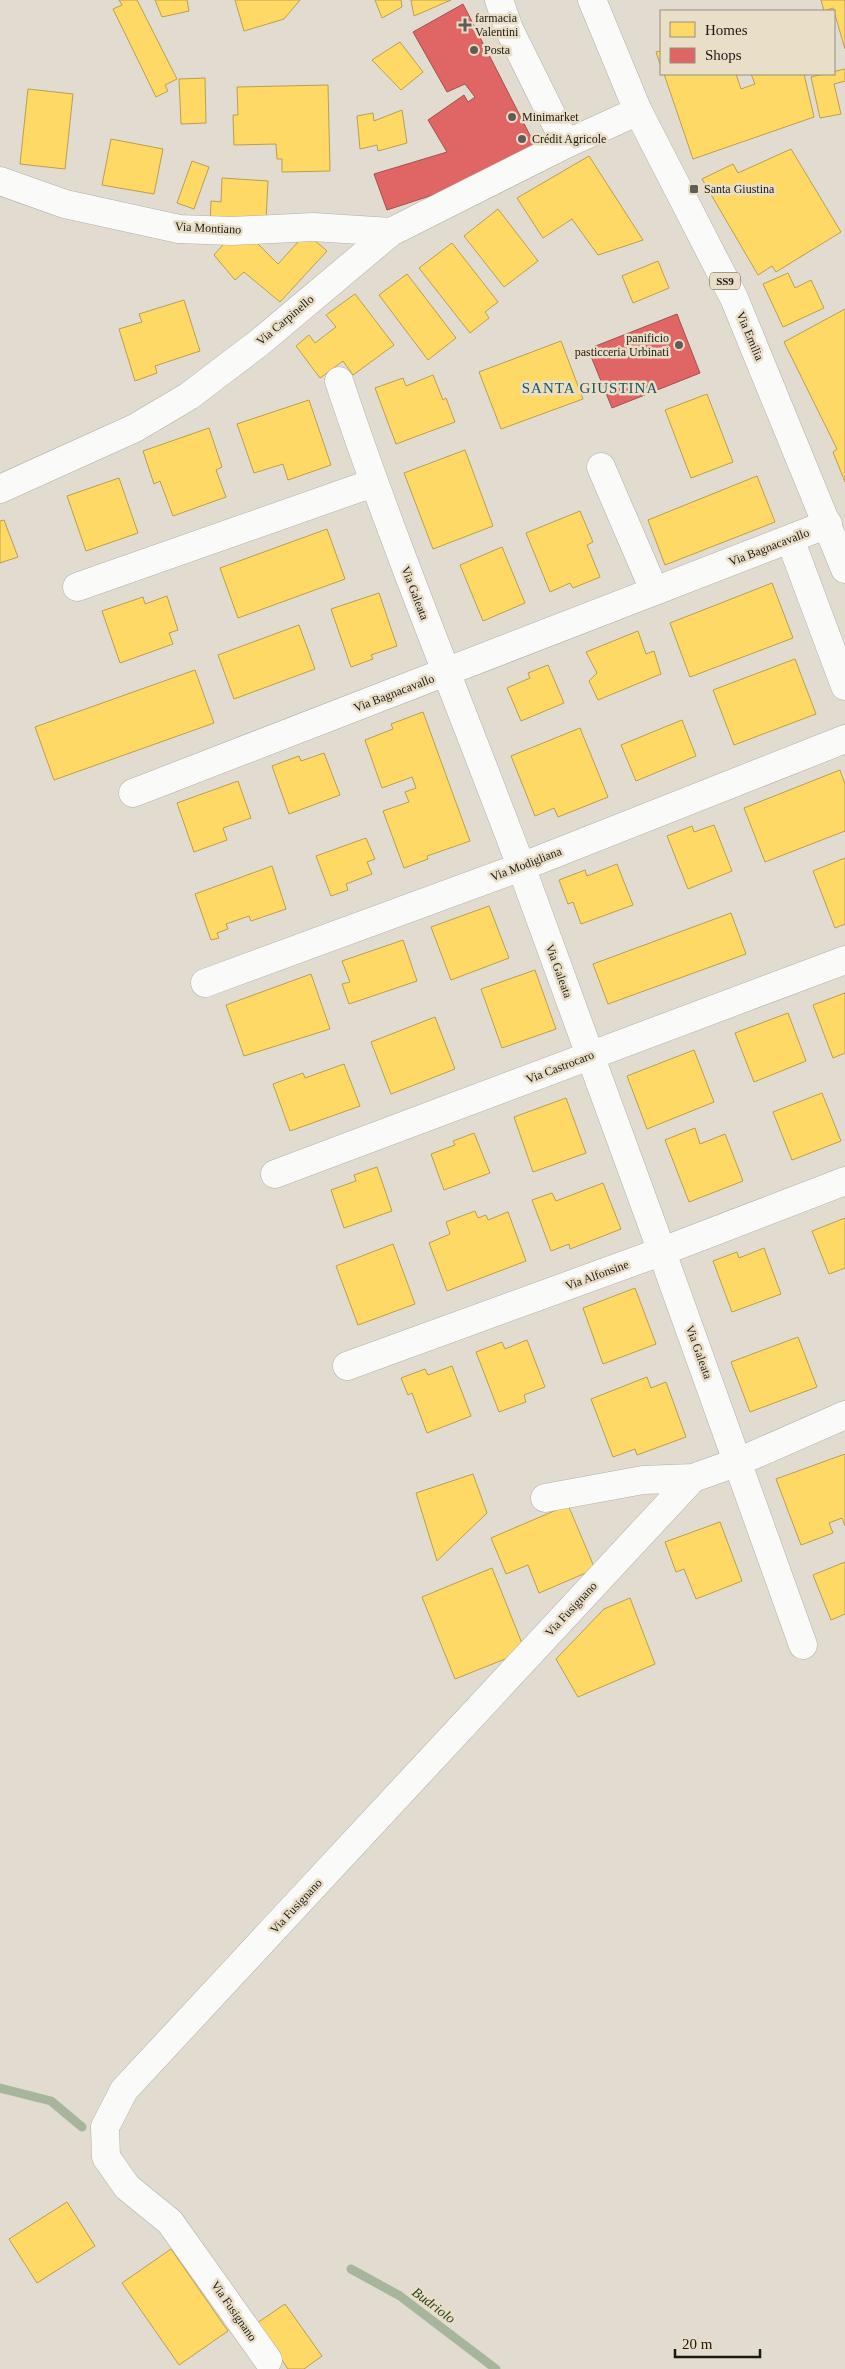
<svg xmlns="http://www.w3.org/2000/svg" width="845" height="2369" font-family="'Times New Roman',serif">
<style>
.homes{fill:#ffd966;stroke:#bb9f4c}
.shops{fill:#e06666;stroke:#a54f4c}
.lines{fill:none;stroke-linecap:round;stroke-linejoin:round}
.stream{stroke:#a8b59d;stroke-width:9}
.minor-casing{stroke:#b4afa6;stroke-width:29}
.primary-casing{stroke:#b4afa6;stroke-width:29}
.minor{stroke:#fafaf8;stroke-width:28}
.primary{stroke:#fafaf8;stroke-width:28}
.poi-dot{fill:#615d54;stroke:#e9dec8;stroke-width:2}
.labels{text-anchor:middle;stroke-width:5;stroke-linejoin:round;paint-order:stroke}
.shield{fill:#e9dec8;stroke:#5a5448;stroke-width:1}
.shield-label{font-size:11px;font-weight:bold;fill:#1c1911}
.poi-label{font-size:12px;fill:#1c1911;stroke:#e9dec8;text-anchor:start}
.street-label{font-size:12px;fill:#1c1911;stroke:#e9dec8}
.water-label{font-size:14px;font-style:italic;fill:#244215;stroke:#e9dec8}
.quarter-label{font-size:15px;letter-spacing:1px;fill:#1b535f;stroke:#e9dec8}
</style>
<rect width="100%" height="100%" fill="#e1dbd0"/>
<path class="homes" d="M119,0h18l40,79 -12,6 3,6 -12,6 -43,-88 9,-4z
M155,0h32l2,11 -27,6z
M235,0h65l-16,19 -40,12z
M375,0h26l1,7 -20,11z
M411,0h40l-37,16z
M821,0h24v49l-12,-41 -9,3z
M400,42l23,30 -22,18 -29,-30z
M661,51v16l-5,-15z
M845,69v12l-11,3 7,30 -21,4 -9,-41z
M664,74h72l5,15 14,-5 -4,-10h53l10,43 -121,42z
M205,78l1,45 -25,1 -2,-45z
M328,85l2,86 -48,1v-13h-5l-1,-15 -42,1 -1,-30h5l-1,-28z
M28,89l45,5 -8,75 -45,-5z
M402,110l5,33 -29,8 -1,-6 -17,4 -3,-33 16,-3 1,8z
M111,139l52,10 -9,45 -52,-9z
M791,149l50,83 -65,40 -4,-6 -14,9 -56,-96 31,-15 5,9z
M589,156l54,84 -45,15 -26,-36 -29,19 -26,-40z
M192,161l17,6 -15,42 -17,-6z
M222,178l46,3 -2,40 -56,4 1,-24 10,1z
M498,209l40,52 -34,26 -40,-51z
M306,233l21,18 -47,51 -36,-30 -9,8 -21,-25 14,-16 23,-2 27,27z
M452,243l46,59 -13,10 4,6 -19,15 -51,-65z
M658,261l11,27 -36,15 -11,-27z
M788,273l7,15 16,-8 13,28 -41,19 -20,-43z
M407,274l49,64 -28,22 -49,-65z
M355,294l39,51 -41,30 -10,-14 -23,17 -24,-32 13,-11 6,8 21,-16 -10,-12z
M184,300l16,51 -45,15 2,7 -22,8 -16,-52 23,-7 -3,-8z
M845,309v173l-12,-30 4,-3 -53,-107z
M561,341l22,58 -82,30 -22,-57z
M433,375l10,25 3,-2 9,24 -59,22 -21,-56 28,-10 3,8z
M707,394l26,68 -42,16 -26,-68z
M309,400l22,65 -43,15 -5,-16 -29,9 -17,-49z
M209,428l13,39 -6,3 10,27 -53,19 -13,-35 -6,3 -11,-33z
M465,450l28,76 -60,23 -29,-76z
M757,476l18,46 -110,43 -17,-45z
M119,478l19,55 -52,18 -19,-55z
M580,511l13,31 -6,3 13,32 -27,11 -3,-5 -20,9 -24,-59z
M4,520l14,37 -18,6v-42z
M327,529l18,50 -107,39 -18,-50z
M502,547l23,56 -42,18 -23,-56z
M772,583l21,55 -103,39 -20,-54z
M379,593l18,53 -26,9 2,4 -22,8 -20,-58z
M167,596l11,34 -9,3 4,11 -53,19 -18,-52 41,-14 2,7z
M299,625l16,44 -81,30 -16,-44z
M638,631l8,23 8,-3 7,23 -63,26 -9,-19 8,-8 -11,-21z
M795,659l21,55 -82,31 -21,-55z
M548,665l16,38 -43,18 -14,-33 23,-10 -2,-5z
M195,670l19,53 -160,57 -19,-53z
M423,712l47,129 -43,15 1,3 -24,9 -21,-57 26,-9 -4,-10 11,-4 -4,-11 -30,11 -17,-48 28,-11 -2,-5z
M682,720l14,36 -60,25 -15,-36z
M580,728l28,69 -50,20 -4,-9 -19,8 -24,-60z
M324,753l16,42 -51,19 -17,-48 27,-10 2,5z
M840,770l5,14v47l-80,31 -21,-54z
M238,781l13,37 -28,10 4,12 -33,12 -17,-49z
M714,825l18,46 -44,18 -21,-53 25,-10 2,6z
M366,838l9,21 -8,3 5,12 -26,10 2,6 -17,6 -15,-40z
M845,858v66l-10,4 -22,-57z
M617,864l16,41 -52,19 -8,-22 -5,2 -9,-24 26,-10 2,6z
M272,866l14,43 -35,12 -2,-5 -23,8 2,5 -11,4 2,5 -8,2 -16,-46z
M489,906l20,52 -58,22 -20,-53z
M731,913l15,41 -138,50 -15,-40z
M403,940l14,41 -68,23 -7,-20 8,-2 -8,-21z
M535,970l21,59 -54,19 -21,-59z
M311,974l19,55 -86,27 -18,-51z
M845,993v60l-12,5 -20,-53z
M788,1013l18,48 -52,21 -19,-49z
M435,1017l20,52 -64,25 -20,-52z
M694,1050l20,52 -67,27 -20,-53z
M344,1064l16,42 -70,25 -17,-47 30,-11 2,5z
M822,1093l19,48 -49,19 -19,-48z
M566,1098l20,55 -53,19 -19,-55z
M695,1128l5,16 25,-10 18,47 -54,21 -24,-62z
M474,1133l16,40 -46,17 -13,-36 24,-9 -2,-4z
M377,1167l15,44 -48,17 -13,-38 25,-9 -2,-6z
M603,1183l18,46 -51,20 -1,-5 -18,7 -19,-51 20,-7 4,8z
M475,1211l3,7 8,-3 2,5 20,-8 18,49 -79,30 -18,-48 21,-9 -4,-12z
M845,1218v50l-16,6 -17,-43z
M393,1244l22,60 -57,21 -22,-59z
M764,1248l17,46 -49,18 -19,-51 24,-9 2,6z
M635,1288l21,56 -53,20 -20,-56z
M798,1337l19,50 -67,25 -19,-50z
M527,1340l18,47 -21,8 2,7 -27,10 -23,-60 26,-10 3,7z
M452,1366l19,50 -44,17 -15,-40 -4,2 -7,-17 24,-9 3,6z
M647,1377l4,11 15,-6 20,55 -49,18 -2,-6 -22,8 -22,-58z
M845,1454v72l-3,-8 -13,5 4,10 -32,12 -25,-66z
M473,1474l14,39 -50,48 -21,-68z
M568,1505l27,64 -56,24 -11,-28 -22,9 -15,-36z
M720,1522l22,59 -46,18 -12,-30 -8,3 -11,-30z
M845,1562v52l-14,6 -18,-45z
M492,1568l33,83 -70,28 -33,-82z
M630,1598l25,66 -77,33 -22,-38 48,-50z
M67,2202l28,44 -58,37 -28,-44z
M171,2249l57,82 -49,34 -57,-82z
M285,2304l37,52 -18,13h-16l-31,-46z"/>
<path class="shops" d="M463,4l74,145 -92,42 -58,19 -13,-36 73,-22 -19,-32 36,-25 4,7 7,-5 -10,-13 -18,8 -34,-60z
M677,314l23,59 -88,35 -24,-59z"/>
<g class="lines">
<path class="stream" d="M0,2088l51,13 31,26
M351,2269l49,27 96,73"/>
<defs>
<path id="minor" d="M499,0l10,29 57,115
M0,181l65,23 114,25 53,2 81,-4 78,5
M339,381c55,165 122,325 183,488 95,258 189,517 281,776
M601,467l53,123
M0,489l135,-61 54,-32 71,-54 131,-110 175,-88 72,-33
M790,539l55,147
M77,587l296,-104
M133,793l695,-269
M205,983l316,-116 324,-128
M275,1174l570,-214
M347,1366l316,-115 182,-70
M545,1498l98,-18 50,-2
M268,2360l-98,-138 -43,-35 -21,-30 -1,-30 19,-37 569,-612 45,-16 107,-47"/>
<path id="primary" d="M592,0l46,111 96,187 111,271"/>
</defs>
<use href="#minor" class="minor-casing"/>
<use href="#primary" class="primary-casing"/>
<use href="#minor" class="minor"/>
<use href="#primary" class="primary"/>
</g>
<g class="poi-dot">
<path d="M462.5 17.5h5v5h5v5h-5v5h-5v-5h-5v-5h5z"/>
<circle cx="474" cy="50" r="5"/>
<circle cx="512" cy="117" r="5"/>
<circle cx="522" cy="139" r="5"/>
<rect x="689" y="184" width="10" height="10" rx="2.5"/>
<circle cx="679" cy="345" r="5"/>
</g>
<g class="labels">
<rect class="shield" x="710" y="272.5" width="30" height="17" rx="4"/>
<g class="shield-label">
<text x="725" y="285">SS9</text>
</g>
<g class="poi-label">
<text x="475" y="22">farmacia<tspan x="475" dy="14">Valentini</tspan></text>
<text x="484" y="54">Posta</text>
<text x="522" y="121">Minimarket</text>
<text x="532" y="143">Crédit Agricole</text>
<text x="704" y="193">Santa Giustina</text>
<text x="669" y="342" text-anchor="end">panificio<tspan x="669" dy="14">pasticceria Urbinati</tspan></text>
</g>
<g class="street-label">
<text transform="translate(208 228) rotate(3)" y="4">Via Montiano</text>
<text transform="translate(285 320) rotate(-40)" y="4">Via Carpinello</text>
<text transform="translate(750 336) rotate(67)" y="4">Via Emilia</text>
<text transform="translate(769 547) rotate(-21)" y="4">Via Bagnacavallo</text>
<text transform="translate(415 593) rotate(69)" y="4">Via Galeata</text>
<text transform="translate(394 693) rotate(-21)" y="4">Via Bagnacavallo</text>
<text transform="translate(526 864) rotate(-21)" y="4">Via Modigliana</text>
<text transform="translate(559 971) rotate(70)" y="4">Via Galeata</text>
<text transform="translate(560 1067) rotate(-21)" y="4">Via Castrocaro</text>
<text transform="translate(597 1275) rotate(-20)" y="4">Via Alfonsine</text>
<text transform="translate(699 1352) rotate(70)" y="4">Via Galeata</text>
<text transform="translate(571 1609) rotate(-47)" y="4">Via Fusignano</text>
<text transform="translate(296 1906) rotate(-47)" y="4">Via Fusignano</text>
<text transform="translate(234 2311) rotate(55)" y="4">Via Fusignano</text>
</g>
<g class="water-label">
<text transform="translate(434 2305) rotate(37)" y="5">Budriolo</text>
</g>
<g class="quarter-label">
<text x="590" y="393">SANTA GIUSTINA</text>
</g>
</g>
<rect x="660" y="10" width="175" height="65" fill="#e9dec8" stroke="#978f7f"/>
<rect x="670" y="22" width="25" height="15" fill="#ffd966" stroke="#978f7f"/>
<text x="705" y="35" font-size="15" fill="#1c1911">Homes</text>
<rect x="670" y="48" width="25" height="15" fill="#e06666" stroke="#978f7f"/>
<text x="705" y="60" font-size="15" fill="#1c1911">Shops</text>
<path d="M675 2349v8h85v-8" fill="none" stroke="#1c1911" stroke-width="2.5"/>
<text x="682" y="2349" font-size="15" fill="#1c1911" stroke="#e9dec8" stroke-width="4" paint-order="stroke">20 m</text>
</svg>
